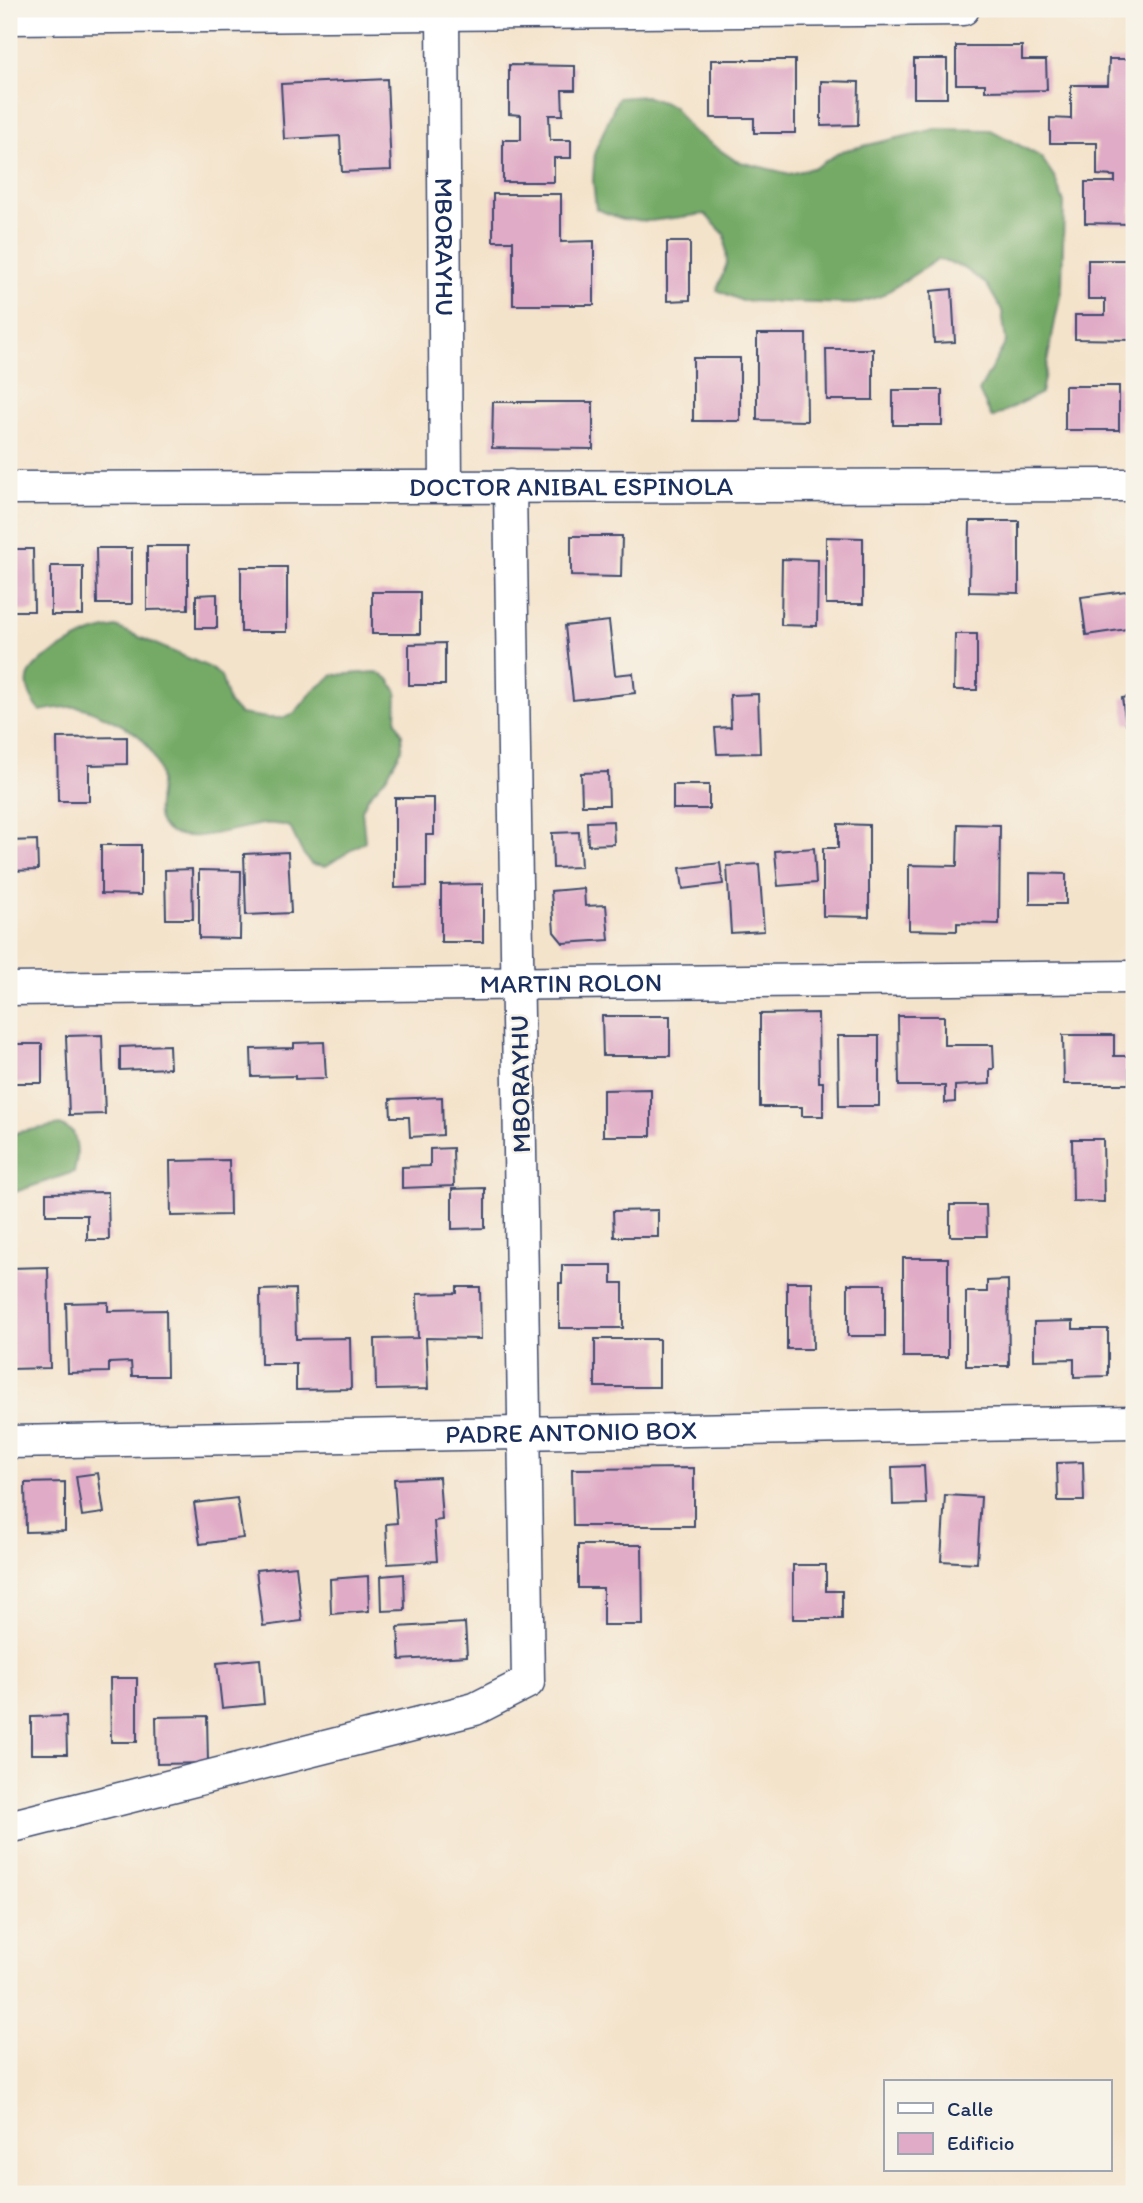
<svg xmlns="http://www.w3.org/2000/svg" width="1143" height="2203" font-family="Itim,sans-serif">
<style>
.forest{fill:#75aa66;stroke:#486c62;stroke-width:2}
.building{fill:#e0abc6}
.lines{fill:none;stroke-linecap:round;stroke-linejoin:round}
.street-casing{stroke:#3c4a6e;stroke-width:35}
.street{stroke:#fff;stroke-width:32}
.labels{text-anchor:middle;stroke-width:5;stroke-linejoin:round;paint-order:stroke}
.street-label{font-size:26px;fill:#1b2f5e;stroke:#f7f3e8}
</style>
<rect width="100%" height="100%" fill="#f7f3e8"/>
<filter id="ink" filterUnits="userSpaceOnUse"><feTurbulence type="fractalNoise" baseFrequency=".0143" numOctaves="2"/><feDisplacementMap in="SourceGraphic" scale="14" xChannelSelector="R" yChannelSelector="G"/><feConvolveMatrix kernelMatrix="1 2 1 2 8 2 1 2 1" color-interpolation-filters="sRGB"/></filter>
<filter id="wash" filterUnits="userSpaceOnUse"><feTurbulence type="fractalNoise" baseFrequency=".00686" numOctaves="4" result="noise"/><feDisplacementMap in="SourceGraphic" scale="28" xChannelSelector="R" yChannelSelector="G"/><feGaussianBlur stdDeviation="1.57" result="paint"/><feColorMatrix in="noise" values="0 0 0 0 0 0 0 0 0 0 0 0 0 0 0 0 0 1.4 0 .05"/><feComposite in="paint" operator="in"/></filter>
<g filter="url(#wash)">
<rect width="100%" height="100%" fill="#f4e3cb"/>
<path class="forest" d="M645,96l28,10 18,24 45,31 54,13 26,-7 26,-16 94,-22 55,1 50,27 14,21 9,25 -2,83 -21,107 -49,25 -13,-27 27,-49 -4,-31 -15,-26 -23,-17 -26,-9 -57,37 -26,8 -113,-3 -25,-11 10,-27 -2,-28 -20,-21 -55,7 -28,-2 -26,-10 -3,-29 2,-29 23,-53z
M116,627l93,40 12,9 8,28 11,10 28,4h14l13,-5 17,-21 22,-17 42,-3 13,7 8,13 -1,29 6,13v15l-15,27 -19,21 -6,13 3,31 -39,25 -15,-2 -9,-12 -12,-25c-9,-3 -17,-4 -26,-3 -24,2 -79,24 -100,4 -13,-13 -2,-36 -4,-52 -1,-11 -11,-30 -19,-38 -10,-10 -50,-29 -63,-31 -13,-1 -25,2 -38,4 -25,-32 -10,-45 20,-62 22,-13 30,-17 56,-22z
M60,1125l13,7c5,14 5,25 1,40l-65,22v-58l10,-4z"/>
<g id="blocks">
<path class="building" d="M956,46h66v14h24l1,30 -62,1v-7h-29z
M914,59h33v39h-33z
M1109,59h25v123h-3v42l-46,-1v-41h30v-6l-18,-1v-32h-47v-25l21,1v-34h37z
M711,60h84v73h-41v-15h-43z
M509,65l66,1v24h-13l1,25h-14l1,25h21v18h-17v24h-51v-42h18v-25l-12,-1z
M387,79l4,91 -49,2 -2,-36 -56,3 -3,-55z
M821,81l38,1 -1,43 -37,1z
M493,194h68v48l33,-1v64h-81v-64h-20z
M667,242h23v58l-23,1z
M1088,260h46v80l-59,-1v-24h30v-16h-17z
M952,289l3,53 -21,1 -3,-52z
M757,334h49l1,87 -50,-1z
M826,349h47v51h-46z
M693,358h47v63h-47z
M1065,386h54v44h-54z
M893,390h49v35h-49z
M493,402h100v47l-101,-1z
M970,521h49v72l-50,-1z
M571,536h51l-1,41 -50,-1z
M826,537l37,1v66h-37z
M147,546h41v63l-41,1z
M96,548h36v56h-35z
M9,549h24l1,62h-25z
M782,559l36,1 -1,66 -36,-1z
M51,566h32v49h-32z
M241,567h46v65h-46z
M1134,590v38l-48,7 -5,-38z
M372,592h48v42h-48z
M217,594v34h-21v-33z
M609,621l6,54 18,-2 2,20 -62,7 -8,-74z
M955,634h22v56h-23z
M445,643v42h-36v-41z
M758,694l2,59 -43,1 -2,-26 16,-1 -1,-32z
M1134,696v27l-8,1 -4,-26z
M127,737v27l-38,1v36h-31l-1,-63z
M608,772l1,33h-27l-1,-32z
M673,785h36v24h-36z
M395,798h39v37h-8v52l-31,1z
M613,821l1,23 -26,1 -1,-23z
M838,824l31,1v92l-46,-1v-68h15z
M958,824l42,1 -1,99 -42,-1v8l-48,-1v-65l48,1z
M579,832l2,35 -28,1 -1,-35z
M37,840l1,30 -29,1v-30z
M101,845h40v50l-40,-1z
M814,848l2,35 -38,3 -3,-35z
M288,852l3,61 -45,2 -2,-61z
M720,863l3,21 -40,5 -3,-21z
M759,864l5,67 -33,2 -4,-67z
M192,869l1,50h-27l-1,-49z
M199,870l42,1 -1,68 -41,-1z
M1030,873l36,1v30h-36z
M483,884v58h-42v-57z
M584,888l1,18 21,-1 3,35 -46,3 -9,-11 -3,-41z
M818,1013l1,69h4v34h-21v-9h-42v-93z
M602,1016h68v40h-67z
M898,1016h46v29h49l1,24h-4v15l-35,2v16l-10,1v-17h-46z
M102,1035l3,79 -36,1 -3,-79z
M1063,1035h51v21h15v28h-65z
M838,1036h41v70h-40z
M324,1042l2,36 -31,1v-3l-43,1 -1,-28 43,-1v-5z
M9,1044h33v39h-33z
M169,1045l1,23 -50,2v-23z
M651,1089v47h-48v-46z
M442,1097l1,38 -33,2 -1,-20h-18l-1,-18z
M1072,1139h31l1,63 -31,-1z
M453,1148l1,38 -52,2v-21l28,-1v-17z
M229,1160l1,55 -59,1 -1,-55z
M485,1188v40l-33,1v-40z
M108,1192l1,48h-22v-25h-41v-22z
M950,1205h36l1,31h-37z
M658,1210v27h-44l-1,-26z
M903,1258h45v99h-45z
M562,1265h50v18h11v45h-64v-45h3z
M48,1267l2,101 -41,1v-101z
M1008,1280l1,86h-43v-74h21v-11z
M787,1282h25l1,67h-26z
M848,1284h37v52h-37z
M457,1287h23l1,52 -55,-1 2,51 -52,1 -1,-51 43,-1 -1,-44 40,-1z
M295,1289l1,50 54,-1 1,51 -55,1v-26h-35l-1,-74z
M108,1302v9l58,-1 1,66h-35l-1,-14 -22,1v9l-41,1 -2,-70z
M1073,1321v8h35v47l-34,1v-18l-40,1v-38z
M595,1339h64v48h-64z
M1083,1462l1,39h-26l-1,-38z
M924,1466l2,38 -33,1 -1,-38z
M694,1468v58h-121l-1,-57z
M98,1473l6,40 -22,3 -6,-40z
M439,1477l3,43 -8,1 3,40 -49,3 -2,-40 11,-1 -3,-44z
M65,1482v49l-39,1 -1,-49z
M945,1495l36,2 -4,66 -36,-2z
M237,1498l6,40 -43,6 -6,-41z
M578,1545h64l1,80h-40v-37h-25z
M793,1565h33v26h16v28h-49z
M296,1566l6,55 -39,5 -7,-56z
M404,1574l1,36 -23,1 -1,-35z
M368,1576l1,35 -38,3 -1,-35z
M465,1623l2,33 -67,4 -2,-33z
M260,1659l4,45 -42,4 -5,-45z
M110,1678h27v64h-26z
M66,1716l1,38h-36v-37z
M207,1716l1,47 -51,1 -1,-47z"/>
</g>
</g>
<g filter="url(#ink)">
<use href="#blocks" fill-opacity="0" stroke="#3c4a6e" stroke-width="2"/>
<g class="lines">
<defs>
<g id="street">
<path id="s1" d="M443,9l3,478"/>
<path d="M9,18l954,-9"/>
<path id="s2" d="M9,488l1125,-3"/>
<path id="s3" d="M9,989l1125,-12"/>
<path id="s4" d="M9,1442l1125,-20"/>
<path d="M9,1827l466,-118 53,-27 -18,-1196"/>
</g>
</defs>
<use href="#street" class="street-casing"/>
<use href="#street" class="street"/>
</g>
</g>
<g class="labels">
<g class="street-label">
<text dy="9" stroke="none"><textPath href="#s1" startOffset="238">MBORAYHU</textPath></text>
<text dy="9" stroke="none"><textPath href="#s2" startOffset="562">DOCTOR ANIBAL ESPINOLA</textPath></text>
<text dy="9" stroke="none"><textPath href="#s3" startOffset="562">MARTIN ROLON</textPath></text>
<text transform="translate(520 1084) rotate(-91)" y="9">MBORAYHU</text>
<text dy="9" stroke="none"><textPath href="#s4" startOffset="562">PADRE ANTONIO BOX</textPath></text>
</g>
</g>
<rect width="1143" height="2203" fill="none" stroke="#f7f3e8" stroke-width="35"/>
<rect x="884" y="2080" width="228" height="91" fill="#f7f3e8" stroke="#9fa5b1" stroke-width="2"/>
<rect x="898" y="2103" width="35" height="10" fill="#ffffff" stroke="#9fa5b1" stroke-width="2"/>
<text x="947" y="2116" font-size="21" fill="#1b2f5e">Calle</text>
<rect x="898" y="2133" width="35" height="21" fill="#e0abc6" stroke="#9fa5b1" stroke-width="2"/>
<text x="947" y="2150" font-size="21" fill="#1b2f5e">Edificio</text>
</svg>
